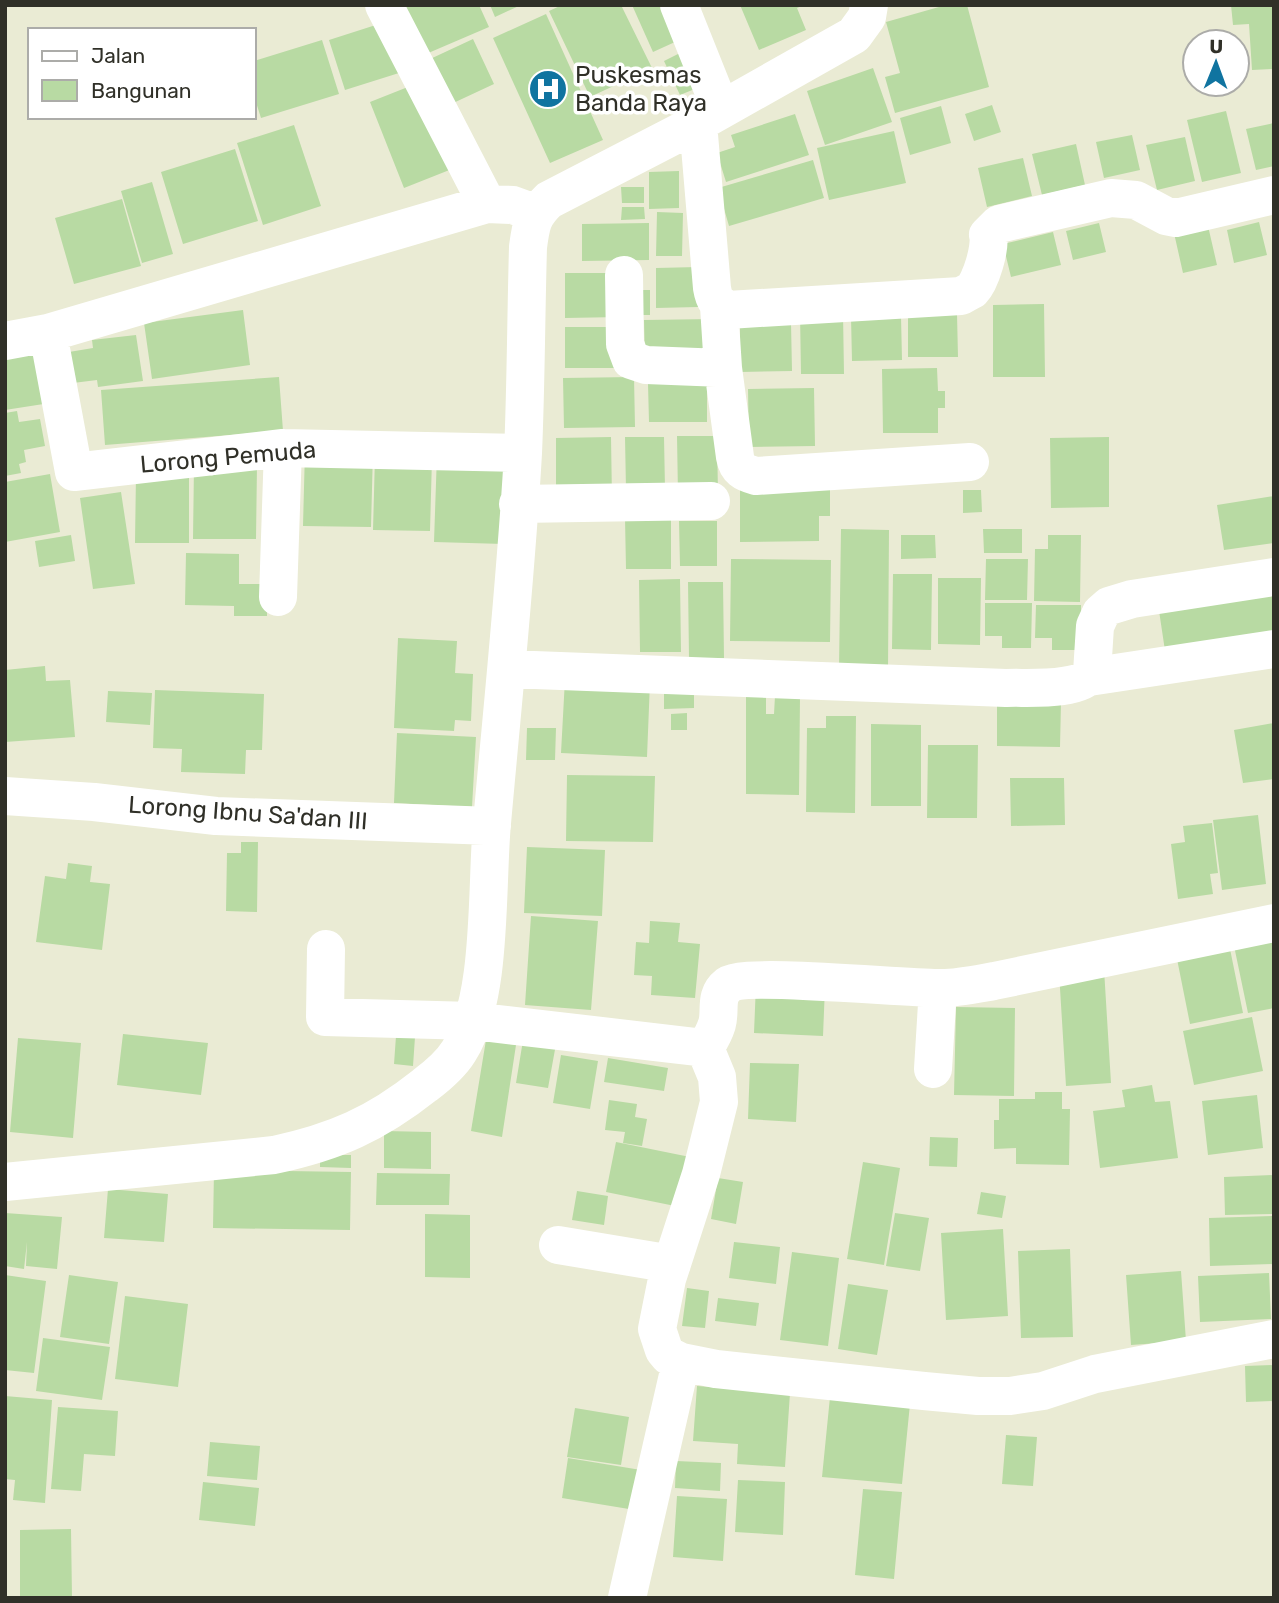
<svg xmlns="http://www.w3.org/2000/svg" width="1279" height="1603" font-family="Rubik,sans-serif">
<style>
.building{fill:#b8daa3}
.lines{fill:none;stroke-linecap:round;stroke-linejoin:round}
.minor{stroke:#fff;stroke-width:38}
.labels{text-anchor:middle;stroke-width:7;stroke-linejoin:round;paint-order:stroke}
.poi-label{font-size:24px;fill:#303028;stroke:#fff;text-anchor:start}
.street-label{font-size:24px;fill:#303028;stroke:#fff}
</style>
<rect width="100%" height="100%" fill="#eaebd4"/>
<path class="building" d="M403,5h76l10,22 -70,30z
M490,5h31l-26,12z
M562,5h59l31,63 -62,29 -41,-86z
M632,5h40l14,32 -33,15z
M740,5h64l-7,3 9,22 -47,20z
M946,5h21l22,82 -94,26 -10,-36 15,-4 -14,-51z
M1231,5h43v64l-22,1 -3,-46 -16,1z
M546,14l57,126 -53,23 -57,-125z
M382,23l17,50 -54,17 -16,-50z
M473,39l21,45 -45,21 -21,-45z
M322,40l17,54 -78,24 -7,-22v-35z
M686,50l16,36 -22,9 -16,-34z
M873,68l19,54 -67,23 -18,-54z
M423,81l34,86 -53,21 -34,-86z
M992,105l9,27 -27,9 -9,-27z
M941,106l10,37 -41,12 -10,-37z
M1226,111l15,62 -39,9 -15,-62z
M795,114l14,41 -83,27 -9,-29 18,-6 -4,-12z
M1274,123v43l-18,4 -10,-41z
M294,125l27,81 -58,19 -26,-82z
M894,131l12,52 -77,17 -12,-52z
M1132,135l8,35 -36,8 -8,-36z
M1185,137l10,44 -38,9 -11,-45z
M1076,144l9,41 -43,10 -10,-41z
M235,149l23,72 -75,23 -22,-72z
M1023,158l9,38 -45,11 -9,-39z
M813,160l11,38 -95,28 -11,-38z
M679,171v37l-30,1v-37z
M152,182l21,72 -31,9 -21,-72z
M621,187h23v16h-22z
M122,199l19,67 -67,18 -19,-66z
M622,207h22l1,12 -24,1z
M657,212l26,1 -1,43h-26z
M1259,222l8,33 -33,8 -7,-33z
M649,223v37l-67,1v-37z
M1099,223l7,29 -33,8 -7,-29z
M1208,226l9,39 -34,8 -9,-40z
M1053,232l8,33 -50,12 -8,-33z
M698,267v40l-42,1v-40z
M565,273h55v44l-55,1z
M637,290h13v25h-13z
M1044,304l1,73h-52v-72z
M243,310l7,55 -98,14 -8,-56z
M800,313h43l1,61h-43z
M908,314h49l1,43h-50z
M901,316l1,44 -50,1 -1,-44z
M713,319v42h-68l-1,-41z
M791,323l1,48 -52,1v-48z
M565,327h53l1,41h-54z
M136,335l7,46 -45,6 -1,-7 -24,3 -4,-31 24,-4 -1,-8z
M5,347l38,9 7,47 -45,7z
M937,368l1,23h7v17h-7v25h-55l-1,-64z
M279,377l4,54 -178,14 -4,-55z
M634,377l1,50 -71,1 -1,-50z
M707,383v39h-58l-1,-38z
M814,388l1,58 -66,1 -1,-58z
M17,411l2,11 21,-3 5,27 -21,4 2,12 -7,2 2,9 -16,3v-63z
M677,436h40l1,59h-40z
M611,437l1,63 -56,1v-63z
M625,437h39l1,52 -39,1z
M1109,437v70l-58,1 -1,-70z
M305,450l68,1 -2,76 -68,-1z
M437,454l71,2 -4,88 -70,-2z
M375,456l57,2 -2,73 -57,-1z
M194,465h63l-1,74h-63z
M50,474l10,58 -55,10v-60z
M136,474h53v69h-54z
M740,484l90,2v30h-11v25l-79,1z
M963,490h18l1,22 -19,1z
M121,492l14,92 -42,5 -13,-91z
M1274,496v47l-50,7 -7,-45z
M625,518h46v51h-45z
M679,521h38v45h-37z
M841,529l48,1 -1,139h-49z
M983,529h39v24h-38z
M71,535l4,26 -36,6 -4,-26z
M901,535h34l1,23 -35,1z
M1048,535h33l-1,67 -46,-1 1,-52h13z
M186,553l53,1v30h28v32h-33v-10l-49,-1z
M731,559l100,1 -1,82 -100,-1z
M986,559h42l-1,41h-42z
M893,574h39l-1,76 -39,-1z
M938,578h43l-1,67 -42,-1z
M680,579l1,73h-41l-1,-72z
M688,582h35l1,76h-35z
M1274,585v62l-107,17 -9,-60z
M985,603h47l-1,45h-29v-12h-17z
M1036,605h45v45h-29v-12h-17z
M398,638l59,3 -2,32 18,1 -2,47 -16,-1 -1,11 -60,-3z
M45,666l1,15 24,-1 5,57 -70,5v-72z
M565,679l85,3 -3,75 -86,-4z
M664,687h30v21l-30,1z
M155,690l109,4 -2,56h-16l-1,24 -64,-2 1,-23 -29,-1z
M108,691l44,2 -2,32 -44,-3z
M746,696l20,1v17h8l1,-18 25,1 -1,98 -53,-1z
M997,702h64l-1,45 -63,-1z
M687,713v17h-16v-16z
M826,716h30l-1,97 -49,-1 1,-84h19z
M1274,723v56l-31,4 -9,-53z
M871,724l50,1v81h-50z
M527,728h29l-1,32h-29z
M397,733l79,4 -4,70 -78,-4z
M928,745h50l-1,73h-50z
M567,775l88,1 -2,66 -87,-1z
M1010,778h54l1,47 -54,1z
M1258,815l8,69 -44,6 -9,-70z
M1212,823l6,50 -8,1 3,20 -35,5 -7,-55 14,-2 -2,-16z
M241,842h17l-1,70 -31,-1 1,-58h14z
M527,847l78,3 -3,66 -78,-3z
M68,863l24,3 -2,16 20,2 -8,66 -66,-8 9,-66 21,3z
M531,916l67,5 -7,89 -66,-5z
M650,921l30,2 -2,19 22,2 -5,54 -44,-3 1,-19 -18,-1 2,-33 13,1z
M1274,934v74l-26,5 -15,-72z
M1229,944l14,69 -53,11 -14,-70z
M1104,969l7,114 -45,3 -7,-114z
M756,984l69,3 -2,49 -69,-3z
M956,1007l59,1 -1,88 -60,-1z
M1252,1017l11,54 -69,14 -11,-54z
M525,1028l33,5 -10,55 -32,-5z
M123,1034l85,9 -7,52 -84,-10z
M396,1036l19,1 -2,29 -19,-2z
M18,1038l63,5 -8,95 -63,-6z
M486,1040l30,5 -14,92 -31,-6z
M561,1055l37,6 -8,48 -37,-6z
M608,1058l60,10 -4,23 -60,-9z
M750,1063l49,1 -3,58 -48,-3z
M1152,1085l3,17 15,-1 8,57 -78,10 -7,-57 32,-4 -3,-17z
M1035,1092h27v17h8l-1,56 -53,-1v-16l-22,1v-29h5v-21h36z
M1257,1095l6,53 -55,7 -6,-54z
M609,1100l28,4 -2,13 12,2 -5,27 -19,-3 2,-11 -20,-2z
M384,1131l47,1v37l-47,-1z
M930,1137l28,1 -1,29 -28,-1z
M616,1142l74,15 -10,50 -74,-15z
M320,1155h31v13l-31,-1z
M863,1162l37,6 -16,97 -37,-6z
M214,1170l137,2 -1,58 -137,-2z
M377,1173l73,1 -1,31h-73z
M1274,1175v39l-49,1 -1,-38z
M718,1178l25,4 -7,42 -25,-5z
M108,1189l60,5 -4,48 -60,-4z
M577,1191l31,5 -4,29 -32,-5z
M981,1192l25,4 -4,22 -25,-4z
M5,1213l57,4 -5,52 -31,-3 1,-24 -3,27 -19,-3z
M895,1213l34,5 -9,53 -34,-5z
M425,1214l45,1v63l-45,-1z
M1274,1216v48l-64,2 -1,-48z
M1003,1229l5,87 -62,4 -5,-87z
M734,1242l46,5 -4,37 -47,-6z
M1070,1249l3,88 -52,1 -3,-87z
M792,1252l47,6 -11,88 -48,-6z
M1181,1271l5,70 -55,4 -5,-70z
M1269,1273l2,46 -71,3 -2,-46z
M5,1275l41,6 -12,92 -29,-3z
M69,1275l49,7 -9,62 -49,-7z
M848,1284l40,6 -11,65 -39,-6z
M687,1288l22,3 -4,37 -23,-2z
M125,1296l63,8 -10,83 -63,-8z
M718,1298l41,5 -3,23 -41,-5z
M43,1338l67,9 -8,53 -66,-9z
M1274,1365v36l-28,1 -1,-36z
M697,1386l93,7 -5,74 -48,-3 1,-20 -45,-3z
M5,1396l47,4 -7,103 -32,-3 2,-20 -10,-1z
M830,1397l80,7 -8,80 -80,-7z
M58,1407l60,4 -3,45 -31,-2 -3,37 -30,-2z
M575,1408l54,9 -8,48 -54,-8z
M1006,1435l31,2 -4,49 -31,-2z
M210,1442l50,4 -3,34 -50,-4z
M568,1458l73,12 -6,40 -73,-12z
M676,1461l45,2 -1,28 -45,-3z
M738,1480l47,2 -2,53 -48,-3z
M203,1482l56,6 -4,38 -56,-6z
M863,1489l39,3 -8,87 -39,-4z
M677,1496l50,3 -4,62 -50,-4z
M71,1529l1,69h-52v-68z"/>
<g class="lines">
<path class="minor" d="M384,5l103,199
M679,5l42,105
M698,123l14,165c2,12 5,16 16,22l233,-14c2,-1 9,-5 11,-6 9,-9 19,-43 16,-55l11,-11 112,-26 25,2 30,16 10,2 98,-23
M624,275l1,69 6,16 15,5 77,3
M719,306l4,62 12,89c2,12 9,16 21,19l214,-14
M48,333l26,139 209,-24 240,5
M5,341l43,-8 439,-129 26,1 22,8
M518,504l193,-3
M278,597l5,-149
M507,669l499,19c22,-1 72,4 86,-15l3,-47 6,-13 8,-7 23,-7 142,-22
M1089,677l185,-28
M5,796l89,6 122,14 276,10
M326,949l-1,68 148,4 232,27
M705,1048l12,29 2,25 -18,72 -34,105 -10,50 7,21 5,6 12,6 35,7 208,22 54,5h32l33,-5 52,-17 179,-35
M705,1048c5,-8 9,-14 12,-24 4,-14 -3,-28 11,-39 18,-13 180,4 213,3 18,0 36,-4 53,-7l280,-58
M933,1069l5,-81
M5,1182l269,-27c61,-13 102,-31 151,-70 12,-9 26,-21 34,-34 34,-53 27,-164 33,-228 11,-123 24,-246 31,-370 3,-68 3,-137 5,-206 3,-23 4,-31 21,-47l149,-77 156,-88 13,-18 2,-12
M558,1245l114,19
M627,1598l54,-236"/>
</g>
<defs>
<symbol id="hospital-disc" viewBox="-11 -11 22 22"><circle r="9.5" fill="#1074a0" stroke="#fff"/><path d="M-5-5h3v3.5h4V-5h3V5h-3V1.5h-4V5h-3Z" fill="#fff"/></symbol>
</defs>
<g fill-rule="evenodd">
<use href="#hospital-disc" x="526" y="67" width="44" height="44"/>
</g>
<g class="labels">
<g class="poi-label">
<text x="575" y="83">Puskesmas<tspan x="575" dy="28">Banda Raya</tspan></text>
</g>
<g class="street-label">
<text transform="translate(228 457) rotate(-5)" y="8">Lorong Pemuda</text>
<text transform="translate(248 813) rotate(4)" y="8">Lorong Ibnu Sa'dan III</text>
</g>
</g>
<rect width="1279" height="1603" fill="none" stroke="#303028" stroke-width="14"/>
<rect x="28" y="28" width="228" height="91" fill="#ffffff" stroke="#acaca9" stroke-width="2"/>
<rect x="42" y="51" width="35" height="10" fill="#ffffff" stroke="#acaca9" stroke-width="2"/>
<text x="91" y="63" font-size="21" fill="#303028">Jalan</text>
<rect x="42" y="80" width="35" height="21" fill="#b8daa3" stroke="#acaca9" stroke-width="2"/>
<text x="91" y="98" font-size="21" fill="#303028">Bangunan</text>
<g transform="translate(1216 63) rotate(1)"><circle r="33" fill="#ffffff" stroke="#acaca9" stroke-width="2"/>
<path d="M0-5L12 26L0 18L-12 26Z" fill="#1074a0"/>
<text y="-10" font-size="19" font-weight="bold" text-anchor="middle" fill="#303028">U</text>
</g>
</svg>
